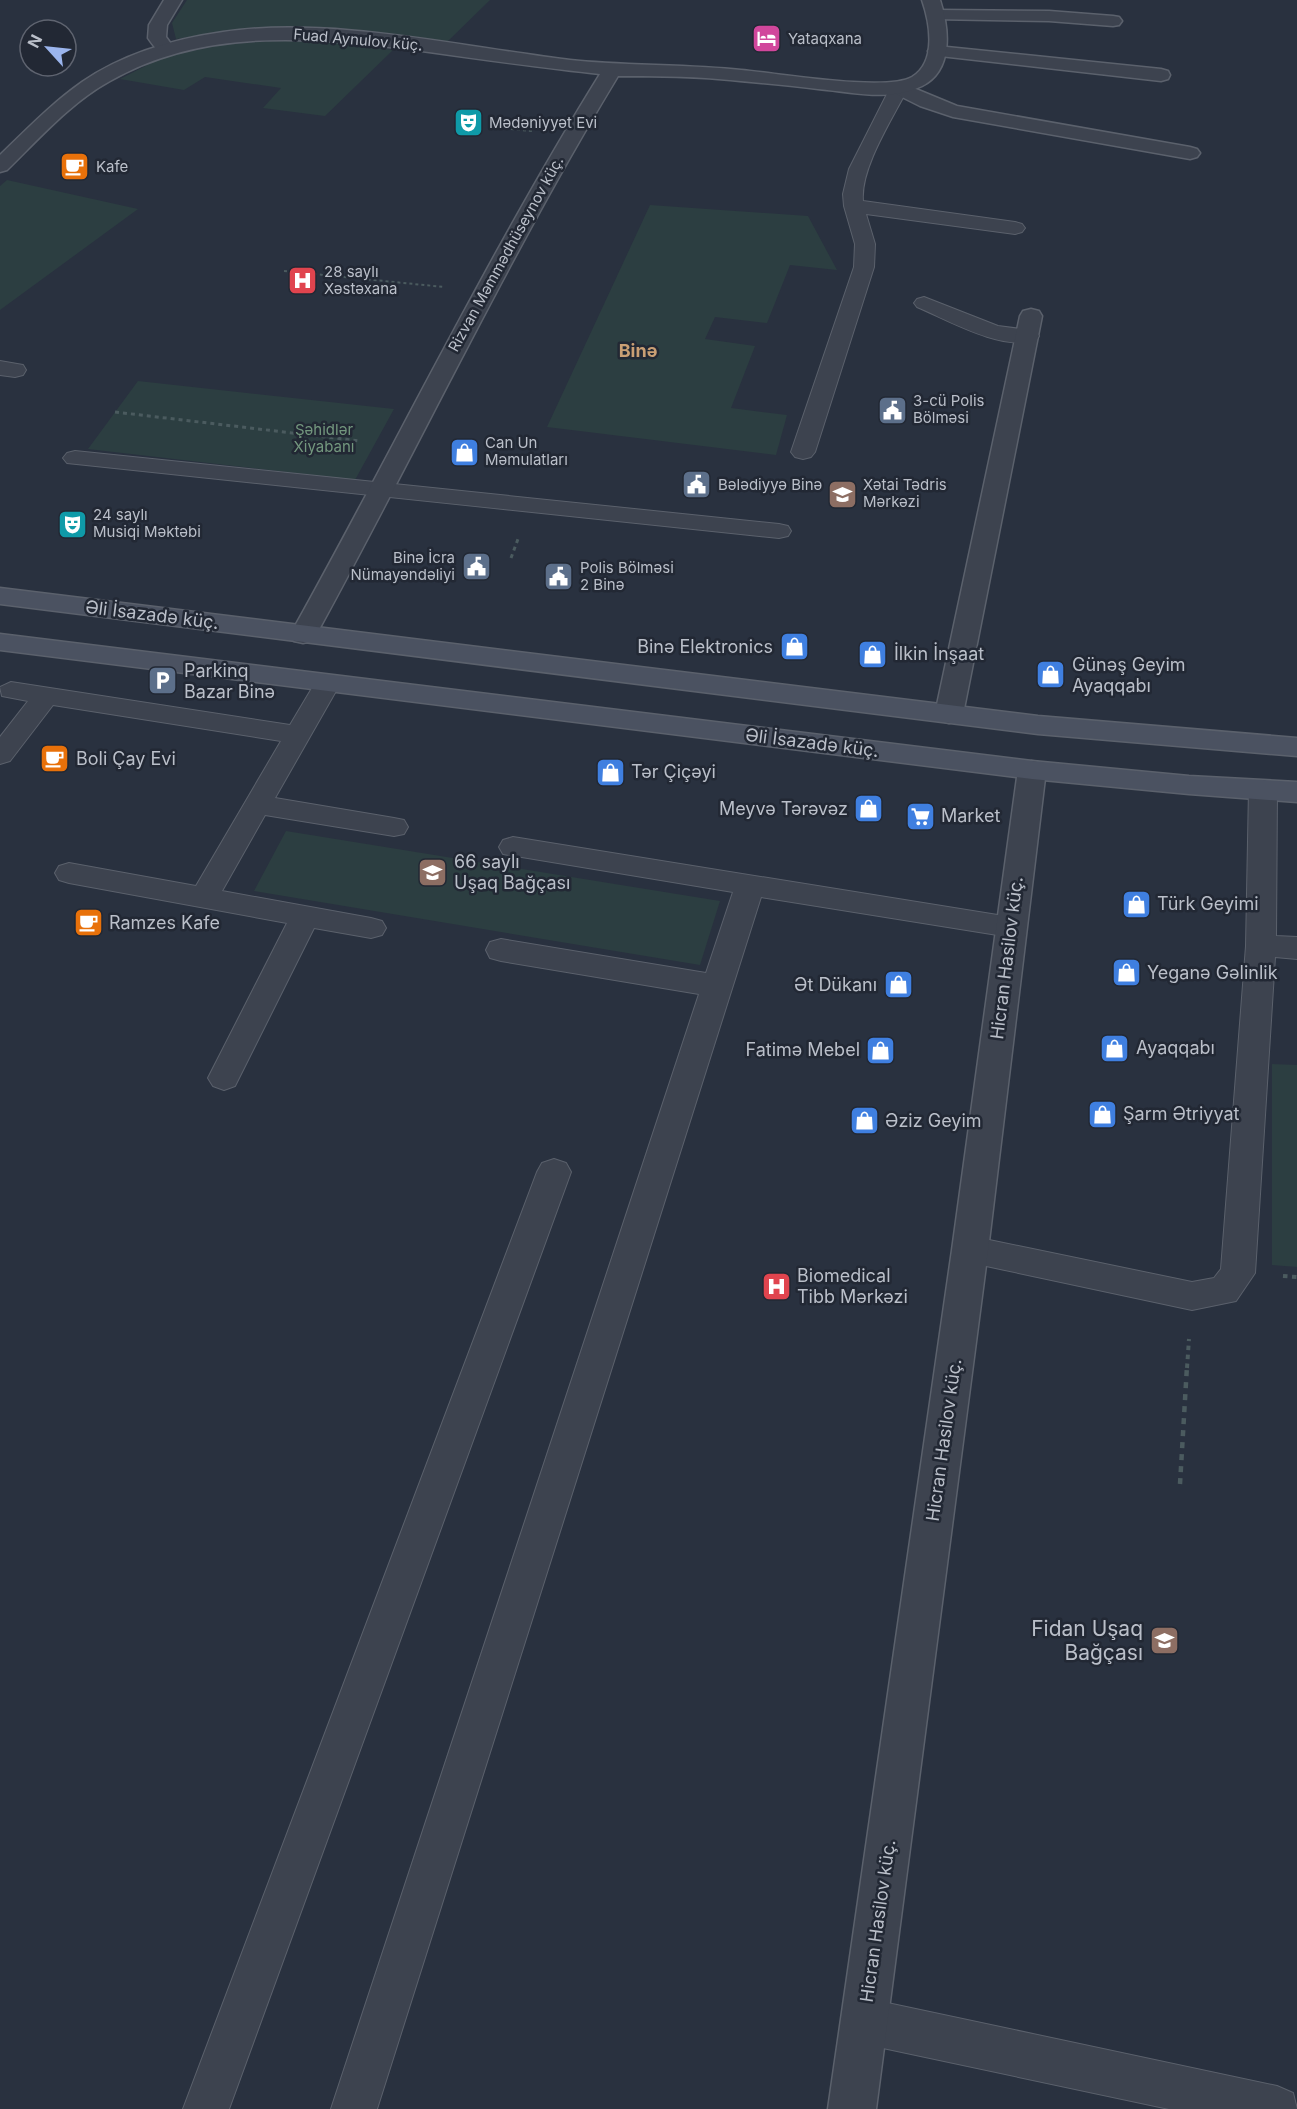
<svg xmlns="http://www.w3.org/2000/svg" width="1297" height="2109" font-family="Inter,sans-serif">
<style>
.green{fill:#2c3e41}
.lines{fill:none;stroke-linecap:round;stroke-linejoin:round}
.service-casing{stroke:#5b616c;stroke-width:2}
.minor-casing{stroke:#5b616c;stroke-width:3}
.tertiary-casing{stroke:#5b616c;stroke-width:3}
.secondary-casing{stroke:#5b616c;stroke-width:3}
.path-far3{stroke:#4b5b5f;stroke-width:2;stroke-dasharray:3 3;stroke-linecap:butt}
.path-far2{stroke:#4b5b5f;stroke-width:3;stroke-dasharray:4 4;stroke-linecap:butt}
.path-far1{stroke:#4b5b5f;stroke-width:4;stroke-dasharray:4.5 4.5;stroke-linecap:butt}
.path{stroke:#4b5b5f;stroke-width:4.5;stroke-dasharray:6 6;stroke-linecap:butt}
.service{fill:#3d434f;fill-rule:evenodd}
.minor{fill:#3d434f;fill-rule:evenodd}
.tertiary{fill:#3d434f;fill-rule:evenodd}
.secondary{fill:#4b5261;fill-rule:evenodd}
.labels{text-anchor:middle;stroke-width:5;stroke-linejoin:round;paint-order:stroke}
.far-poi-label{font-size:15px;fill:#babfc9;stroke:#222834;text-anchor:start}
.far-street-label{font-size:15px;fill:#babfc9;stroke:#222834}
.far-park-label{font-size:15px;fill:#73977e;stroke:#222834}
.far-quarter-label{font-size:18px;font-weight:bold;fill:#ca9f74;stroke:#222834}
.street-label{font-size:18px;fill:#babfc9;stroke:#222834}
.poi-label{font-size:18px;fill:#babfc9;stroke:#222834;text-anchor:start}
.near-poi-label{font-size:21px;fill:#babfc9;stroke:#222834;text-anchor:end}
</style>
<rect width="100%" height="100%" fill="#29313f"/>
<path class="green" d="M187,0h303l-43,42c-50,-6 -101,-15 -152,-15 -40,0 -79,6 -119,12l-4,-16z
M280,40l56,3 57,7 -68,66 -62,-8 18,-20 -76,-11 -21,13 -64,-11 43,-22 58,-12z
M7,180l131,29 -138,101v-124z
M650,205l158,11 29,54 -47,-5 -23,58 -52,-6 -10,22 50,7 -24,62 56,7 -11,40 -229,-28z
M138,381l256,28 -39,71 -267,-31z
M286,831l434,70 -20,64 -446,-74z
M1272,1064l25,1v202l-25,-2z"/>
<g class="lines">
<defs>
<path id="service" d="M899,83l6,1 3,4c-15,30 -48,80 -45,113l152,21 7,2 3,4 -3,4 -7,2 -149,-20 9,30 -1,23 -59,185 -4,5 -8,2 -8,-2 -4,-5 63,-185 1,-23 -11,-38 -1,-12 6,-25 41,-81 3,-4z
M924,297l74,29 38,5 3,5 -3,5c-37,9 -86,-20 -119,-34l-3,-4 3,-4z
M0,361l23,4 3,5 -3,5 -8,2 -15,-2z
M75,451l704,73 9,2 3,5 -3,5 -9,2 -712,-75 -4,-5 4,-5z
M327,676l9,2 4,6 -65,114 119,20 10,2 4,7 -4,7 -10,2 -129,-21 -43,76 149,27 11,3 4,7 -4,7 -11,3 -57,-10 -79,158 -11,4 -11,-4 -5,-8 79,-155 -218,-40 -10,-3 -4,-7 4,-7 10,-3 127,23 85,-145 -228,-36 -43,56 -10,3v-27l28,-36 -26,-5 -2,-9 11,-5 279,43 28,-47z
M1263,780l10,3 4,6 -1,147 21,1v22l-22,-2 -20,316 -19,28 -44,9 -234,-50 -5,-10 5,-10 12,-4 222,46 22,-4 7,-9 25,-323 3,-157 4,-6z
M513,837l497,80 11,3 4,7 -4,7 -11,3 -249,-40 -384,1212h-46l368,-1115 -198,-33 -11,-3 -4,-8 4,-8 11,-3 205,34 27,-81 -230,-38 -4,-7 4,-7z
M554,1159l12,4 5,9 -342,937h-46l354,-937 5,-9z
M864,1998l413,88 16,7 4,16h-128l-305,-65 -16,-7 -7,-16 7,-16z"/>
<path id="minor" d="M164,0h18l-15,25 -1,12 8,11 -3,4c-12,3 -16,-4 -23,-14l1,-13z
M937,10l112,1 64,5 6,1 3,4 -3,4 -6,1 -64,-5 -118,-2 -3,-4 3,-4z
M937,46l224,23 7,2 2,4 -2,4 -7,2 -230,-26 -3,-4 3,-4z
M899,82l58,24 233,41 7,2 3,4 -3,4 -7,2 -237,-42 -33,-11 -28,-14 -2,-4 2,-4z
M1031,309l8,2 3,5 -79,398 -4,6 -10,3 -10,-3 -4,-6 85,-398 3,-5z"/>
<path id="tertiary" d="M922,0h18c9,28 14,70 -18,86 -32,16 -70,6 -104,3 -33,-4 -66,-7 -100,-10 -33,-3 -67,-3 -100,-3 -110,181 -200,373 -302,559l-4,6 -9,2 -9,-2 -4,-6c104,-186 197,-379 310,-561 -57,-6 -114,-14 -171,-22 -108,-14 -221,-27 -319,29 -40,22 -71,58 -103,89l-7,2v-17c26,-25 52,-52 82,-73 41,-28 91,-43 141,-50 107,-16 239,15 347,28 57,6 114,4 171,10 36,3 144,22 171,7 25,-15 18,-54 10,-77z
M1032,761l10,2 4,7 -58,480 -112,859h-48l124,-859 66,-480 4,-7z"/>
<path id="secondary" d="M0,588l1038,128 259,22v18l-259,-22 -1038,-130z
M0,634l1032,127 157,15 108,6v20l-108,-8 -157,-15 -1032,-129z"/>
</defs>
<use href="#service" class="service-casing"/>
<use href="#minor" class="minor-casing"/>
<use href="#tertiary" class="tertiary-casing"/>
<use href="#secondary" class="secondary-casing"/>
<path class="path-far3" d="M511,129l21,2
M284,271l160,16"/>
<path class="path-far2" d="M115,412l245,29
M511,558l7,-19"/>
<path class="path-far1" d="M1283,1276l14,1
M1187,1368l2,-29"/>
<path class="path" d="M1180,1484l7,-118"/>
<use href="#service" class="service"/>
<use href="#minor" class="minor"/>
<use href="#tertiary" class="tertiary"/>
<use href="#secondary" class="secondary"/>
</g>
<defs>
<symbol id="hotel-square" viewBox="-11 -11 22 22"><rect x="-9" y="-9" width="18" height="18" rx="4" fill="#d1479c" stroke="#222834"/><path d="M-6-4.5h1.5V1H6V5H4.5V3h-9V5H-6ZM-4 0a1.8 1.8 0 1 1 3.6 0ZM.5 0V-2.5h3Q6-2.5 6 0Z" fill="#fff"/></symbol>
<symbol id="theatre-square" viewBox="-11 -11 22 22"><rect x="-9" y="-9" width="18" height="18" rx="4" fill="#0f9aa8" stroke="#222834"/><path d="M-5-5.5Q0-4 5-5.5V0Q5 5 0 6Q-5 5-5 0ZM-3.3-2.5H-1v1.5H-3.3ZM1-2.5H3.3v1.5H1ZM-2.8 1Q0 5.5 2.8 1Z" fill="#fff"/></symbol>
<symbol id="cafe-square" viewBox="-11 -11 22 22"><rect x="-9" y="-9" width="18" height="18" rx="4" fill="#e8710a" stroke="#222834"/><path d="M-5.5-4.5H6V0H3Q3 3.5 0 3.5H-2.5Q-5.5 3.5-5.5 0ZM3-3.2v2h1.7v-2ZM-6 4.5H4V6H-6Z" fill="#fff"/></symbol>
<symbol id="hospital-square" viewBox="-11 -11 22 22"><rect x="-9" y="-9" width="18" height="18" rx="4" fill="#e0444e" stroke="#222834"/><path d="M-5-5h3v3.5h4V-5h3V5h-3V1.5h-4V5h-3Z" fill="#fff"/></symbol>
<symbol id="civic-square" viewBox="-11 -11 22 22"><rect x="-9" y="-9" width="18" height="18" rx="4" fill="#5c6f8a" stroke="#222834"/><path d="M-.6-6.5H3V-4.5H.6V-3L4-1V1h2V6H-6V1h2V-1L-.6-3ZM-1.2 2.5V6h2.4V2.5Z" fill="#fff"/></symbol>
<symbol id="shop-square" viewBox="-11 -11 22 22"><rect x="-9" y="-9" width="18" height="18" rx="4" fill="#3f7fe0" stroke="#222834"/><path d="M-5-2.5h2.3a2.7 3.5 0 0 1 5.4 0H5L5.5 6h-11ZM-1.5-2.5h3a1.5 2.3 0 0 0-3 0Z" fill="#fff"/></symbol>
<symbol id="university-square" viewBox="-11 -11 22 22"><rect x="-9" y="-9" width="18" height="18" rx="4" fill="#8d6e63" stroke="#222834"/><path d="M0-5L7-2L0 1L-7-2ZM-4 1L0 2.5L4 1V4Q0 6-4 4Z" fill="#fff"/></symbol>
<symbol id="parking-square" viewBox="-11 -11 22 22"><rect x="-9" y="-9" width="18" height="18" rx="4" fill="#5c6f8a" stroke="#222834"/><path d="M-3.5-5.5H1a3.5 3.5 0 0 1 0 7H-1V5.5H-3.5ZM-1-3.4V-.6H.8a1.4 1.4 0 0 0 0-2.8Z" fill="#fff"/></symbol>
<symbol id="supermarket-square" viewBox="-11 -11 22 22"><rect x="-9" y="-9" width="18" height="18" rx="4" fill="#3f7fe0" stroke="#222834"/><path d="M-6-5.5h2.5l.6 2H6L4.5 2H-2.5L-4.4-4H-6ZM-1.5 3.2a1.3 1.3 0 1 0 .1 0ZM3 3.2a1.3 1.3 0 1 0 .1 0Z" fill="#fff"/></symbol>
<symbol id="school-square" viewBox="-11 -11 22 22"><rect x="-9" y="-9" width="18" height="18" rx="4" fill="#8d6e63" stroke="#222834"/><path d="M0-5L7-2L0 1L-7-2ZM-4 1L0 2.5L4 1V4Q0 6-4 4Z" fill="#fff"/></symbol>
</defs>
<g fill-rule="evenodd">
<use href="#hotel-square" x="750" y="22" width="33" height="33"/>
<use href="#theatre-square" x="452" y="106" width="33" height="33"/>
<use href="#cafe-square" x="58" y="150" width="33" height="33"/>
<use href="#hospital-square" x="286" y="264" width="33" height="33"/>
<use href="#civic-square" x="876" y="394" width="33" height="33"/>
<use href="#shop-square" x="448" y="436" width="33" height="33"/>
<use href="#civic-square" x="680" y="468" width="33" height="33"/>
<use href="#university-square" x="826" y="478" width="33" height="33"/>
<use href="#theatre-square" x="56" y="508" width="33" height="33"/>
<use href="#civic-square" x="460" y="550" width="33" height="33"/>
<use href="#civic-square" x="542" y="560" width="33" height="33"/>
<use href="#shop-square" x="778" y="630" width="33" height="33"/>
<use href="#shop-square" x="856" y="638" width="33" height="33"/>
<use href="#shop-square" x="1034" y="658" width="33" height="33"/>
<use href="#parking-square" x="146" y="664" width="33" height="33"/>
<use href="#cafe-square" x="38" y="742" width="33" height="33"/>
<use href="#shop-square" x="594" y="756" width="33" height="33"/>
<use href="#shop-square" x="852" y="792" width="33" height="33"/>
<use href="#supermarket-square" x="904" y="800" width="33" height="33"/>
<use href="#school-square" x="416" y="856" width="33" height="33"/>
<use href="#shop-square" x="1120" y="888" width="33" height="33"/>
<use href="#cafe-square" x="72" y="906" width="33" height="33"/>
<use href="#shop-square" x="1110" y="956" width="33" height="33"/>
<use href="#shop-square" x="882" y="968" width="33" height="33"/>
<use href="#shop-square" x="1098" y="1032" width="33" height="33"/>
<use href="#shop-square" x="864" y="1034" width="33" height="33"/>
<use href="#shop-square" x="1086" y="1098" width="33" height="33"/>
<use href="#shop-square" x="848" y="1104" width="33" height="33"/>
<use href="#hospital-square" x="760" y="1270" width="33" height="33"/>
<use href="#school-square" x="1148" y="1624" width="33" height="33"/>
</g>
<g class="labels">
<g class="far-poi-label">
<text x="788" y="44">Yataqxana</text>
<text x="489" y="128">Mədəniyyət Evi</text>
<text x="96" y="172">Kafe</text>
<text x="324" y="277">28 saylı<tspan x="324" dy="17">Xəstəxana</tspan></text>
<text x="913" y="406">3-cü Polis<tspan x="913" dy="17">Bölməsi</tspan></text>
<text x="485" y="448">Can Un<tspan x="485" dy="17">Məmulatları</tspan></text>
<text x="718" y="490">Bələdiyyə Binə</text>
<text x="863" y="490">Xətai Tədris<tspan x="863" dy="17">Mərkəzi</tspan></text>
<text x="93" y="520">24 saylı<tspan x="93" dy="17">Musiqi Məktəbi</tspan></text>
<text x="455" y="563" text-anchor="end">Binǝ İcra<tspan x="455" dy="17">Nümayəndəliyi</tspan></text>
<text x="580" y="573">Polis Bölməsi<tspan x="580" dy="17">2 Binə</tspan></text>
</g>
<g class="far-street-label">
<text transform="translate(358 40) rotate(5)" y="5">Fuad Aynulov küç.</text>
<text transform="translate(506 254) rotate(-61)" y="5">Rizvan Məmmədhüseynov küç.</text>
</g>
<g class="far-park-label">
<text x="324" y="435">Şəhidlər<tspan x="324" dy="17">Xiyabanı</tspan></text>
</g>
<g class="far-quarter-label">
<text x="638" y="357">Binə</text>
</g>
<g class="street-label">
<text transform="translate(152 615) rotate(7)" y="6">Əli İsazadə küç.</text>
<text transform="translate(812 743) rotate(7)" y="6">Əli İsazadə küç.</text>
<text transform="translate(1007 958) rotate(-83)" y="6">Hicran Hasilov küç.</text>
<text transform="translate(944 1440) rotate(-82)" y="6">Hicran Hasilov küç.</text>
<text transform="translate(878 1921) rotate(-82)" y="6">Hicran Hasilov küç.</text>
</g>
<g class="poi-label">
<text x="773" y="653" text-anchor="end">Binə Elektronics</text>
<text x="894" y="660">İlkin İnşaat</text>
<text x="1072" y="671">Günəş Geyim<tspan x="1072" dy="21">Ayaqqabı</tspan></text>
<text x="184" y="677">Parkinq<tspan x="184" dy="21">Bazar Binə</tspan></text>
<text x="76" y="765">Boli Çay Evi</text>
<text x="631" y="778">Tər Çiçəyi</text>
<text x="848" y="815" text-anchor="end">Meyvə Tərəvəz</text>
<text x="941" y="822">Market</text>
<text x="454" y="868">66 saylı<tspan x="454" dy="21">Uşaq Bağçası</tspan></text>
<text x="1157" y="910">Türk Geyimi</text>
<text x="109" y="929">Ramzes Kafe</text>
<text x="1147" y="979">Yeganə Gəlinlik</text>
<text x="877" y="991" text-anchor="end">Ət Dükanı</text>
<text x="1136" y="1054">Ayaqqabı</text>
<text x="860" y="1056" text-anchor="end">Fatimə Mebel</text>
<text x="1123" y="1120">Şarm Ətriyyat</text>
<text x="885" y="1127">Əziz Geyim</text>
<text x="797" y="1282">Biomedical<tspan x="797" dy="21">Tibb Mərkəzi</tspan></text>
</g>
<g class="near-poi-label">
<text x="1143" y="1636">Fidan Uşaq<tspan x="1143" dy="24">Bağçası</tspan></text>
</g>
</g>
<g transform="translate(48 48) rotate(297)"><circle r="28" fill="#222834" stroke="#5f6470" stroke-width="1.5"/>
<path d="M0-4.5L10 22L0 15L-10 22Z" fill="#9bb5ed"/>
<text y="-9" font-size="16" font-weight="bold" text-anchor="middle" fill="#babfc9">N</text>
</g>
</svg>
